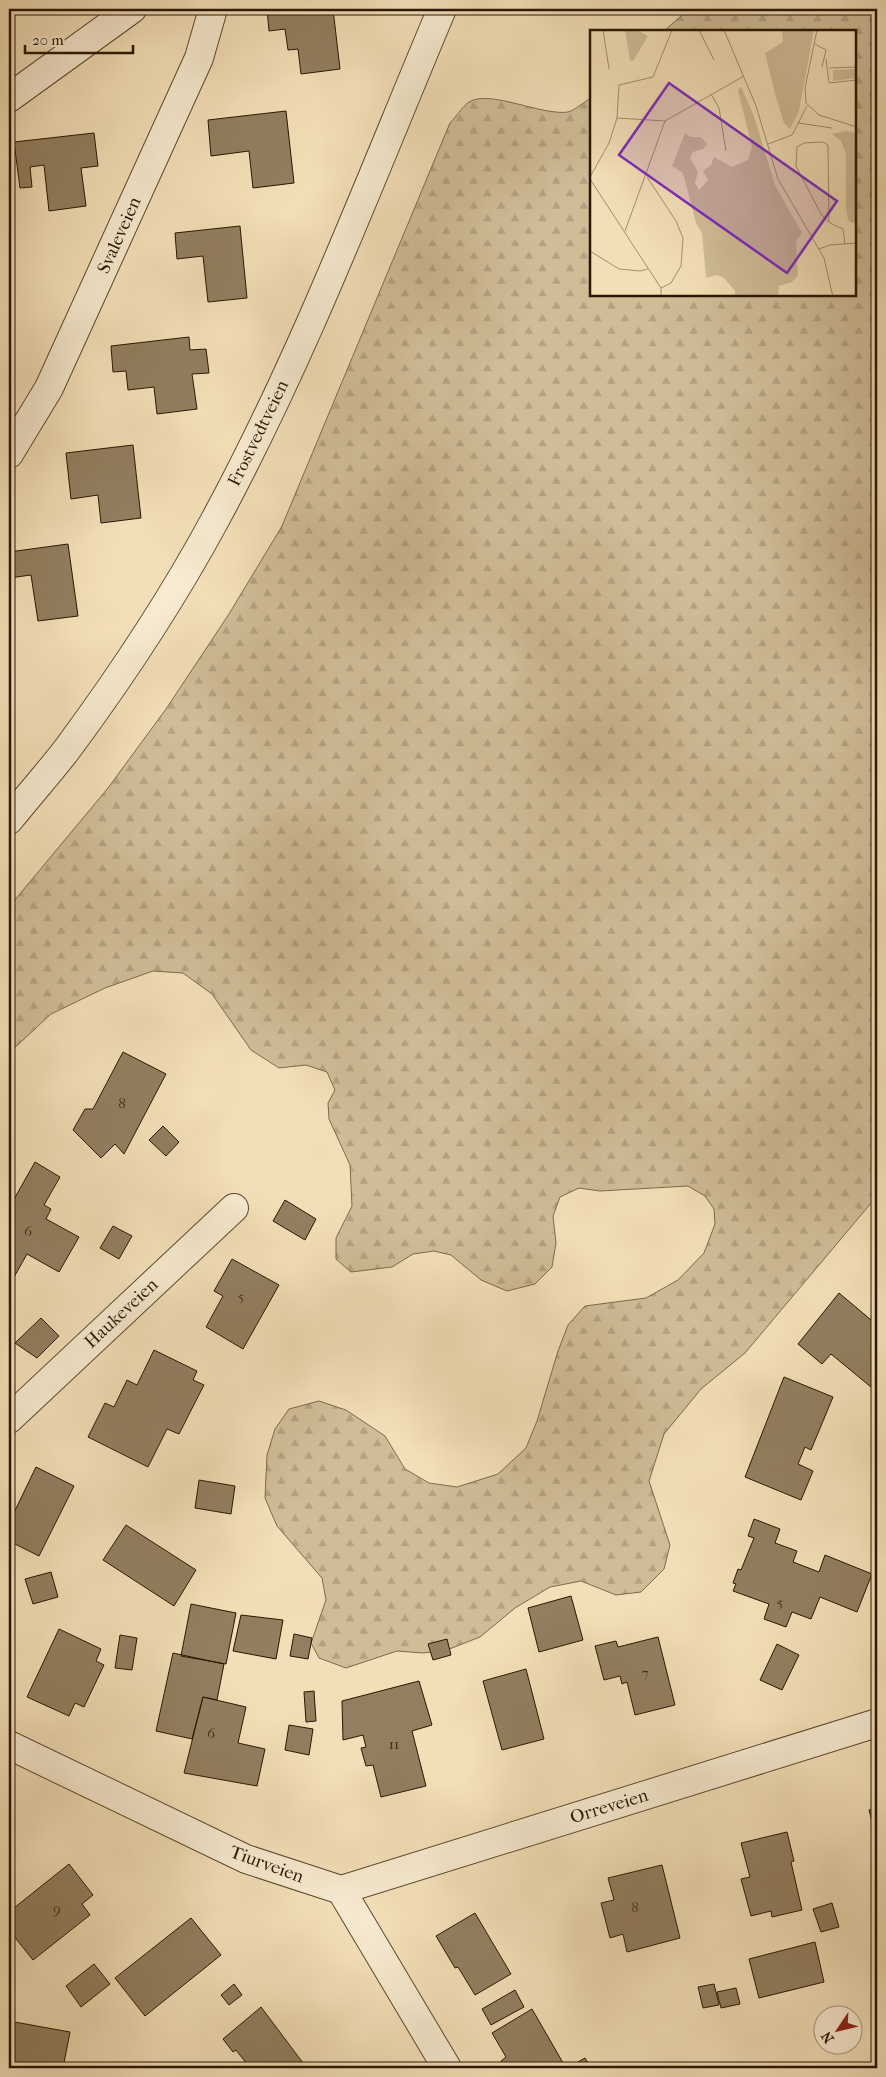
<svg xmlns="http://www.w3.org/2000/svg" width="886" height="2077" font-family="'IM FELL French Canon',serif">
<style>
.forest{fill:url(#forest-firs);stroke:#7c6a4d}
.building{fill:#927f60;stroke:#281702}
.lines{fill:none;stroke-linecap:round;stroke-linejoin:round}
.minor-casing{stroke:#5b492f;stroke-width:30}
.minor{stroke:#f7ead0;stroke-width:28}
.labels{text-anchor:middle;stroke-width:5;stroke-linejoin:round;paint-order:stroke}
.number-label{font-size:15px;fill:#42311a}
.street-label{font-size:18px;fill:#281702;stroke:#f7ead0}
.inset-road{fill:none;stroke:#a28f6f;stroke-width:1}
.view{fill:#7b2cbf;fill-opacity:0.15;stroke:#7b2cbf;stroke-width:2.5}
.inset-edge{fill:none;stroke:#281702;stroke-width:2.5}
</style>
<defs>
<pattern id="forest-firs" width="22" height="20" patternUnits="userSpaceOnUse" patternTransform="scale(1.25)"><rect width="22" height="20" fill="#d0bd98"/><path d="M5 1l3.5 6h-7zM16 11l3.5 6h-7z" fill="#b3a281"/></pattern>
</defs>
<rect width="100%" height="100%" fill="#f3dfb7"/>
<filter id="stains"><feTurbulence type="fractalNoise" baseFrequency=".004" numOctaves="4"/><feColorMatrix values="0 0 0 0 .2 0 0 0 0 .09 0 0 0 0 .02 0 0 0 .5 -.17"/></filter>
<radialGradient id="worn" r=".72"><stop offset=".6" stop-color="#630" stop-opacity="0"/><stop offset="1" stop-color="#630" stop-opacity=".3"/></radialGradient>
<path class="forest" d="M689,9h188v1187l-132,157 -44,36 -37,45 -15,47 21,64 -6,24 -23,23 -25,3 -35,-14 -31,6 -35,21 -35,29 -33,13 -24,3 -26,-2 -51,17 -27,-10 -8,-15 15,-43 -4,-22 -45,-52 -12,-28 2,-43 8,-26 14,-20 30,-8 27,9 39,26 20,33 24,14 28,4 41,-13 28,-26 11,-27 21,-70 10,-26 17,-19 61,-8 32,-18 26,-27 11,-29 -1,-15 -9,-13 -17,-10 -88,5 -21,-3 -19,9 -7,19 3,27 -4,24 -17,17 -28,7 -26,-11 -30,-25 -17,-4 -21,3 -21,13 -41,5 -15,-13v-21l16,-32 -2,-41 -21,-46 -1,-16 7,-13 -8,-18 -21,-7 -27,3 -28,-18 -39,-56 -29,-21 -30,-2 -48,17 -54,26 -42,39v-146l99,-119 58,-79 63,-95 53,-88 168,-403c6,-6 12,-16 19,-21 20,-13 73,14 99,10 7,-2 16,-10 23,-14v197h264v-264h-191z"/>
<path class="building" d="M267,9h66l7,60 -39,5 -3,-25 -10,1 -3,-21 -16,2z
M286,111l8,72 -41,5 -4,-37 -38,5 -3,-36z
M94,133l4,33 -17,2 5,38 -37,5 -5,-46 -14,2 2,20 -12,1 -6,-46z
M240,226l7,72 -39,4 -5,-46 -26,3 -2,-26z
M12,255l2,15h-5v-14z
M189,337l1,13 16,-1 3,24 -17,1 5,35 -40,5 -3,-27 -26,3 -2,-19 -13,1 -2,-26z
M133,445l8,73 -40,5 -3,-28 -27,4 -5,-46z
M68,544l10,72 -40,5 -7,-46 -22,3v-26z
M123,1052l43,22 -42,80 -9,-10 -14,14 -28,-28 12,-21h8z
M163,1126l16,16 -13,14 -17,-16z
M35,1162l25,15 -16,28 7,4 -5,10 33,18 -20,35 -32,-18 -14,25 -4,-3v-68z
M285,1200l31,19 -11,21 -32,-19z
M113,1226l19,10 -13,23 -19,-11z
M232,1259l47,26 -36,64 -37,-22 17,-31 -9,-5z
M839,1293l38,32v67l-46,-38 -9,10 -24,-20z
M41,1318l18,18 -22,22 -22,-15z
M154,1350l43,21 -4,9 11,5 -25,49 -12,-5 -19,38 -60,-30 17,-34 9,4 13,-27 10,5z
M784,1377l49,20 -22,53 -6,-3 -7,17 15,7 -12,29 -56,-23z
M36,1467l38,19 -35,70 -30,-15v-18z
M199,1480l36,6 -4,28 -36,-6z
M754,1519l26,10 -5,14 22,8 -4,11 26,10 6,-17 47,19 -15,38 -37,-15 -9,22 -19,-7 -6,15 -22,-8 5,-15 -36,-13 3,-7 -3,-1 5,-14 3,1 13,-32 -6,-2z
M126,1525l70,45 -22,36 -71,-46z
M51,1572l7,25 -25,7 -8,-25z
M571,1596l12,44 -44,12 -11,-44z
M191,1604l45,9 -10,51 -45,-8z
M241,1615l42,5 -7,39 -43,-8z
M59,1629l42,20 -5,12 8,4 -20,42 -9,-4 -6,13 -42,-19z
M294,1634l18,4 -4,21 -18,-3z
M120,1635l17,3 -5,32 -17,-2z
M658,1637l17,68 -40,10 -8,-33 -5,2 -2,-8 -16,4 -9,-34 21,-5 2,6z
M447,1639l4,16 -18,5 -5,-16z
M777,1644l22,11 -17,35 -22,-10z
M173,1653l51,11 -7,36 -14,-3 -11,42 -36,-8z
M526,1669l18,70 -42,11 -19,-69z
M419,1681l13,44 -20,6 14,55 -45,11 -8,-32 -7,1 -5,-18 5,-1 -3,-12 -20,5 -1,-39z
M314,1691l2,30 -10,1 -2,-30z
M203,1697l43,10 -8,36 27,6 -8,37 -73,-13z
M289,1725l24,4 -4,26 -24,-5z
M877,1808v32l-8,-30z
M787,1832l7,29 -3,1 11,48 -30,7 -1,-6 -20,5 -10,-37 9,-2 -9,-34z
M69,1864l24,31 -11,9 8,11 -57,45 -24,-30v-18z
M662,1865l18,73 -53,14 -4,-18 -13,4 -9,-35 13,-3 -6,-22z
M832,1903l7,24 -18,5 -8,-23z
M475,1913l36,61 -36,21 -17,-28 -3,1 -19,-32z
M191,1918l30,37 -76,61 -30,-38z
M815,1942l9,40 -65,16 -10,-39z
M94,1964l16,20 -29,23 -15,-21z
M234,1984l8,11 -13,10 -8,-10z
M714,1984l5,21 -16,3 -5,-21z
M736,1988l4,16 -19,4 -4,-16z
M515,1990l9,17 -33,18 -9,-16z
M261,2007l42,56 -7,5h-46l-14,-18 -3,2 -10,-13z
M532,2009l34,59h-61l-4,-7 5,-4 -14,-24z
M9,2021l61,11 -7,36h-54z
M585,2058l6,10h-24z"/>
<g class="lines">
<defs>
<path id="minor" d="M9,98l123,-89
M9,454l40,-66 150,-330 14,-49
M9,820c19,-24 40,-47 59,-72 54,-73 105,-150 148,-230 88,-163 154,-338 226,-509
M9,1419l225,-211
M9,1745l237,114 95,31 106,178
M341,1890l536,-167"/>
</defs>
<use href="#minor" class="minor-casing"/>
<use href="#minor" class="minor"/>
</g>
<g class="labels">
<g class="number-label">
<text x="122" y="1108">8</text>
<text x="28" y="1236">6</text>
<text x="241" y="1301">5</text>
<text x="780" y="1607">5</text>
<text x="645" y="1678">7</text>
<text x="211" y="1738">6</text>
<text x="394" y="1749">11</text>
<text x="635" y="1912">8</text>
<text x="57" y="1914">9</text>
</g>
<g class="street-label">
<text transform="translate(119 235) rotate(-66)" y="6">Svaleveien</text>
<text transform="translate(258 433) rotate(-64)" y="6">Frostvedtveien</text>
<text transform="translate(121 1313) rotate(-43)" y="6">Haukeveien</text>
<text transform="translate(609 1806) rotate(-17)" y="6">Orreveien</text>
<text transform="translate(267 1864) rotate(20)" y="6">Tiurveien</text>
</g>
</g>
<g transform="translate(590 30)">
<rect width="266" height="266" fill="#f3dfb7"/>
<path d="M192,0h32l-15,81 -9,18 -6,-6 -9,-29 -10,-41 18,-11zM151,57l13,29 21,69 27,48 -6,8 2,34 -6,7 -13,4 -1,10h-43v-5l-11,-13 -7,-3 -11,3 -4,-45 -6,-10 -13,-50 -11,-7 13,-33 6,4h10l6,7 -4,5 -10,3 -3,6 8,14 -3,11 4,7 9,-10 -5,-9 8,-6 3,-8 18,10 16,-7 4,-13 -14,-57zM257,101l9,2 1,89 -5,1 -4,-3 -2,-12v-54l-5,-13 -9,-7z" fill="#d0bd98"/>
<path d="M35,0h12l11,6 -14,24 -4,1zM265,39l1,9 -23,3v-11z" fill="#d0bd98"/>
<path class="inset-road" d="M13,0l6,39M109,0l15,30M134,0l32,76 22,73 46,79 9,39M227,0l-12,58 1,15 13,12 38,12M225,14l11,6 -4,17M236,29l3,24 28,-3M239,38l28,-1M121,64l8,14 7,43M27,88l48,3 79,-45M208,93l34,5M178,114l24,-9 15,-29M0,147l19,-34 8,-25 2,-33 34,-8 19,-47M57,147l29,44 7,17 -2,28 -10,17 -10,5M0,149l71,109v9M239,192l-1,-77 -5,-3 -19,1 -7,4 -1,19 25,48 5,6 6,4 11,5 2,15M35,201l40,-110M229,219l11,-4 27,-2M0,221l29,18 21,2 8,-2"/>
<path class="view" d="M79,53l168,118 -50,72 -168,-118z"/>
<rect width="266" height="266" class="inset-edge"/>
</g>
<rect width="886" height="2077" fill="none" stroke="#f3dfb7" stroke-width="30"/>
<rect x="10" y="10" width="866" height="2057" fill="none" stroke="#281702" stroke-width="2.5"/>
<rect x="15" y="15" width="856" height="2047" fill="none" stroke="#281702"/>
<g transform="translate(838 2030) rotate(235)"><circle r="24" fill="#f7ead0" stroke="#a4967e"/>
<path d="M0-4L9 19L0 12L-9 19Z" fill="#8f2418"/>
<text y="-8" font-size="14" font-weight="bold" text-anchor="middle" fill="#281702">N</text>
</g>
<path d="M25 45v8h108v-8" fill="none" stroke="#281702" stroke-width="2.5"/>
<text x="32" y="45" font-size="15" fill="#281702" stroke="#f7ead0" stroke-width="4" paint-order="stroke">20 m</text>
<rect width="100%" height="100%" filter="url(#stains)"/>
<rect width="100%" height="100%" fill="url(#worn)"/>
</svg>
